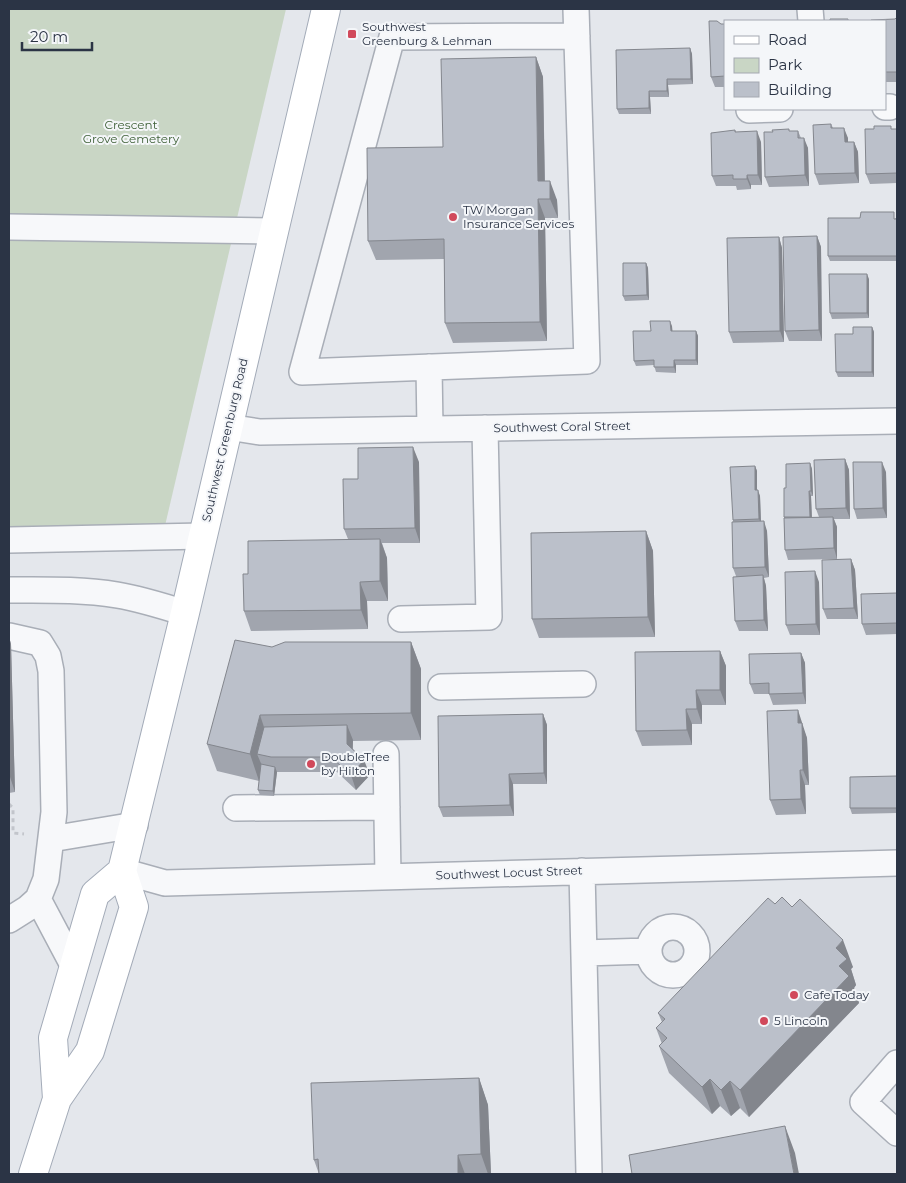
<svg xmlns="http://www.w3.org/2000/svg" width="906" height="1183" font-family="Montserrat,sans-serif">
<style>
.green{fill:#c9d6c5}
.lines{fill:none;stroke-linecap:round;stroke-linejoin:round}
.minor-casing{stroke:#a9aeb7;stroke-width:28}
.major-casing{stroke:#a3abb8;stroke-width:30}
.path{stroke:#c2c5cb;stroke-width:3;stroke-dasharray:4 4;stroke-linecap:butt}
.minor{stroke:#f7f8fa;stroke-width:25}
.major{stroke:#fff;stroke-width:28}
.wall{fill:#a1a5ae}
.shaded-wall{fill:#83868d}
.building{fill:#bbc0ca;stroke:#83868d}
.poi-dot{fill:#d1495b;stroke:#f4f6f9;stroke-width:2}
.labels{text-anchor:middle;stroke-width:4;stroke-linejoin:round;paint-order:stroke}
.poi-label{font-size:12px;fill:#2b3445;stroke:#f4f6f9;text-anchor:start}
.park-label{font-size:12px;fill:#3f6138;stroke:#f4f6f9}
.street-label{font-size:12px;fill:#2b3445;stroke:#f4f6f9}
</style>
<rect width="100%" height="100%" fill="#e4e7ec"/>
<path class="green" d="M9,9h277l-126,538 -151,4z"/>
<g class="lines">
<defs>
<path id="minor" d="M576,9l11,352 -285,11 90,-335 185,-1
M810,9l1,12
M885,107h5
M749,110l31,-1
M9,227l265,4
M429,367l1,62
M228,427l32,5 637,-11
M9,540l194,-4
M9,590c36,0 73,-1 108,5 24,4 46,11 68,18
M401,619l88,-2 -4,-189
M9,636l31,7 8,13 3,15 3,141 -8,67 -8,20 -10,9 -19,12
M441,687l142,-3
M386,754l2,123
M236,808l151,-1
M51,839l84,-14
M122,871l43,12 732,-20
M582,871l7,303
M38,899l36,68
M649 951a24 24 0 1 1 48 0a24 24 0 1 1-48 0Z
M584,953l64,-2
M897,1063l-34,39 34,31"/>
<path id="major" d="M57,1099l-4,-61 42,-144 27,-23
M33,1174l24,-75 33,-48 44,-144 -12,-36 63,-258 141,-604"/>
</defs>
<use href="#minor" class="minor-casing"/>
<use href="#major" class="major-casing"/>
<path class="path" d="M9,804l4,4v25l11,1"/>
<use href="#minor" class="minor"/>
<use href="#major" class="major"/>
</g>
<path class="wall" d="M897,17v65h-12v-61l10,-2z
M721,24h4v63h-10l-4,-10z
M690,48l2,6 1,30 -25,1 1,12h-19l1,17h-32l-2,-5z
M536,57l7,20 2,104 12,19 1,18h-13l2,123 -94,2 -8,-20 -1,-64 -68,1 -8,-19 75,-94z
M831,124l2,4 15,10v4h6l4,10 1,31 -40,2 -4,-11z
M892,129h5v54l-27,1 -4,-10z
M735,130l1,2 25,10 1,43h-11v4l-14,1 -1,-4h-20l-4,-10z
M790,131h8l3,7 7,10 1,38 -40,1 -4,-10z
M896,218v1h1v42h-67l-2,-5z
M817,236l4,11 1,94h-33l-4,-10z
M779,237l3,11 2,94 -51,1 -4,-11z
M646,263l2,5 1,32 -24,1 -2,-5z
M869,279v39l-37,1 -2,-6z
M672,326v5h24l2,5v29h-22v8l-20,-1 -2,-7 -18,1 -2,-5 17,-30z
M872,327l2,5v45h-36l-2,-5z
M845,459l4,11 1,49h-16l3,8v32l-49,1 -3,-10 -1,-33 2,-29 24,-25 2,6 1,27h-2l1,22 7,-1 -3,-8z
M419,462l1,81h-38l5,15 1,43h-21l1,28 -117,2 -7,-20 4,-37 100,-35 -4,-10 14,-50z
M755,466l2,5v19l3,6 1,25 6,10 2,46 -5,1 2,8 2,45h-29l-4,-10 1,-45 -3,-8v-48z
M886,472l1,46 -30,1 -3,-10z
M646,531l7,20 2,86 -116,1 -7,-19z
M851,559l4,11 3,49h-31l-4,-10z
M819,582l1,53h-30l-4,-10z
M897,593v41l-31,1 -4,-11z
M9,637l2,7 4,148 -6,1z
M411,642l10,27v71l-68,1v8l17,26 -14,15 -19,-18h-60l-3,24 -14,-1 -2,-5 1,-9 -42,-10 -10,-27 65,-97z
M720,651l6,15v39h-24v19h-10v21l-50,1 -6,-15z
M801,653l4,10 1,41 -33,1 -4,-11h-15l-4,-10z
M543,714l4,11v59h-34l1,32 -71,1 -4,-10z
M803,725v3l4,10 2,47h-4l1,29 -30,1 -6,-15z
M897,776v37l-45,1 -2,-6z
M775,904l78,63 -2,2 5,16 -2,3 5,15 -110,114 -9,-9 -9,8 -11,-10 -8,8 -43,-41 -10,-27 3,-2 -6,-16 6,-6 -4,-9z
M479,1078l9,27 3,69h-172l-5,-14z"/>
<path class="shaded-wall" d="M690,48l2,6 1,30 -2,-5z
M536,57l7,20 2,122 -7,-18z
M667,79l1,6 1,12 -2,-6z
M649,91l1,6 1,17 -2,-6z
M844,128l4,10v15l-3,-11z
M757,131l4,11 1,43 -4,-10z
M804,138l4,10 1,38 -4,-11z
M854,142l4,10 1,31 -4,-10z
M747,175l4,10v4l-4,-10z
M550,181l7,19 1,18 -8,-19z
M538,199l7,19 2,123 -7,-19z
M817,236l4,11 1,94 -3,-11z
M779,237l3,11 2,94 -4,-11z
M646,263l2,5 1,32 -2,-5z
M867,274l2,5v39l-2,-5z
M670,321l2,5 1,10 -2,-5z
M872,327l2,5v45l-2,-5z
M696,331l2,5v29l-2,-5z
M674,360l2,5v8l-2,-6z
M413,447l6,15 1,81 -5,-15z
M845,459l4,11 1,49 -4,-11z
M882,462l4,10 1,46 -4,-10z
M810,463l2,6 1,27 -2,-5z
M755,466l2,5v25l-2,-6z
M758,490l2,6 1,28 -2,-5z
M809,491l2,5 1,26 -2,-5z
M833,517l4,10v32l-3,-11z
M764,521l3,10 2,46 -4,-10z
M646,531l7,20 2,86 -7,-20z
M380,539l7,19 1,43 -8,-20z
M851,559l4,11 3,49 -4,-11z
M815,571l4,11 1,53 -4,-11z
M763,575l3,11 2,45 -4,-11z
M360,582l7,19 1,28 -7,-19z
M9,637l2,7 4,148 -5,-15 -1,-37z
M411,642l10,27v71l-10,-27z
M720,651l6,15v39l-6,-15z
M801,653l4,10 1,41 -3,-11z
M696,690l6,15v19l-5,-15z
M686,709l6,15v21l-5,-15z
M798,710l9,28 2,47 -6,-15 -5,-47z
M543,714l4,11v59l-3,-11z
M260,715l9,27 -12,12 6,14 -4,13 -9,-27z
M347,725l6,15 -1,19 -5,-15z
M364,760l6,15 -14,15 -5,-15z
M275,767l2,5 -3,24 -1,-5z
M800,770l5,15 1,29 -5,-15z
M509,774l4,10 1,32 -4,-11z
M843,940l10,27 -2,2 5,16 -2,3 5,15 -110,114 -9,-27 99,-124 -3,-18z
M479,1078l9,27 3,69h-3l-7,-20z
M710,1079l10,27 -8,8 -10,-27z
M730,1081l10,27 -9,8 -10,-26z
M785,1126l10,27 4,21h-5z
M458,1155l7,19h-7z"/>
<path class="building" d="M897,17v55h-12v-51h-14v-1l24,-1z
M830,19h18v2h-18z
M709,21h8l4,3h4v52l-14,1z
M690,48l1,31h-24v12h-18v17l-32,1 -1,-59z
M536,57l2,124h12v18h-12l2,123 -95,1 -1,-84 -76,2 -1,-93 76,-1 -2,-88z
M831,124v4h13l1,14h9l1,31 -40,1 -2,-49z
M874,126h17v3h6v44l-31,1 -1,-45h9z
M789,129v2h9v7h6l1,37 -40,2 -1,-45h9l-1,-2z
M735,130v2l22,-1 1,44h-11v4h-14v-4l-21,1 -1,-43z
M861,212h33v7h3v37h-69v-38h32z
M817,236l2,94 -34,1 -2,-94z
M779,237l1,94 -51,1 -2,-94z
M623,263h23l1,32 -24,1z
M829,274h38v39h-37z
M650,321h20l1,10h25v29h-22v7h-20v-7l-20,1 -1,-30h18z
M853,327h19v45h-36l-1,-38h18z
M413,447l2,81 -71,1 -1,-50h15v-31z
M845,459l1,49 -30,1 -2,-49z
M853,462h29l1,46 -29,1z
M810,463l1,28h-2l1,26h-26v-29h2v-24z
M755,466v24h3l1,29 -26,1 -3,-53z
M833,517l1,31 -49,2 -1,-32z
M764,521l1,46 -32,1 -1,-46z
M646,531l2,86 -116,2 -1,-86z
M380,539v42l-20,1 1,28 -117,1 -1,-37h5v-33z
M851,559l3,49 -31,1 -1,-49z
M815,571l1,53 -30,1 -1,-53z
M763,575l1,45 -29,1 -2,-44z
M897,593v30l-35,1 -1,-30z
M235,640l37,7 13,-5h126v71l-151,2 -10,39 -43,-10z
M720,651v39h-24l1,19h-11l1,21 -51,1 -1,-79z
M801,653l2,40 -34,1v-11l-19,1 -1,-30z
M798,710v13h4l1,47h-3l1,29 -31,1 -3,-89z
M543,714l1,59 -35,1 1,31 -71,2 -1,-91z
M347,725v19l17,16 -13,15 -20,-18h-60l-14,-3 7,-27z
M9,740l1,37h-1z
M261,764l14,3 -2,24 -15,-1z
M897,776v32h-47v-31z
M782,897l10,10 8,-8 43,41 -7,8 11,11 -8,7 10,10 -109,114 -10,-9 -9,9 -11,-11 -8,8 -43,-41 8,-8 -11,-10 9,-9 -7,-6 110,-115 7,6z
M479,1078l2,76 -23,1v19h-139l-1,-15 -4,1 -3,-77z
M785,1126l9,48h-162l-3,-19z"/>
<g class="poi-dot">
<rect x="347" y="29" width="10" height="10" rx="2.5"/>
<circle cx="453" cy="217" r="5"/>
<circle cx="311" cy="764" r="5"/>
<circle cx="794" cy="995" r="5"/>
<circle cx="764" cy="1021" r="5"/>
</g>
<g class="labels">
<g class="poi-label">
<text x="362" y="31">Southwest<tspan x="362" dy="14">Greenburg &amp; Lehman</tspan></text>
<text x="463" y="214">TW Morgan<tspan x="463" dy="14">Insurance Services</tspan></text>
<text x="321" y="761">DoubleTree<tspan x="321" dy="14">by Hilton</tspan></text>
<text x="804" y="999">Cafe Today</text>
<text x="774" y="1025">5 Lincoln</text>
</g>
<g class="park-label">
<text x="131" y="129">Crescent<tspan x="131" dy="14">Grove Cemetery</tspan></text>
</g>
<g class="street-label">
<text transform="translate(562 427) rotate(-1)" y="4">Southwest Coral Street</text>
<text transform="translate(225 440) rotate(-77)" y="4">Southwest Greenburg Road</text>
<text transform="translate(509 873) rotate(-2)" y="4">Southwest Locust Street</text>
</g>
</g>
<rect width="906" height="1183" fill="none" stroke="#2b3445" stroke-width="20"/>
<rect x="724" y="20" width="162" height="90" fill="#f4f6f9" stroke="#a4a8b1"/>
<rect x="734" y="36" width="25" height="8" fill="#ffffff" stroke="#a4a8b1"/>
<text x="768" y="45" font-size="15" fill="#2b3445">Road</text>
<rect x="734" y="58" width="25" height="15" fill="#c9d6c5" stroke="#a4a8b1"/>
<text x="768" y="70" font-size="15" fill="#2b3445">Park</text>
<rect x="734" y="82" width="25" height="15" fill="#bbc0ca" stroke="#a4a8b1"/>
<text x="768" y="95" font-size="15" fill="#2b3445">Building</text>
<path d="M22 42v8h70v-8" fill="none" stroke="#2b3445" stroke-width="2.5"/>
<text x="30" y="42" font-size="15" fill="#2b3445" stroke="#f4f6f9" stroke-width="4" paint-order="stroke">20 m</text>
</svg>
